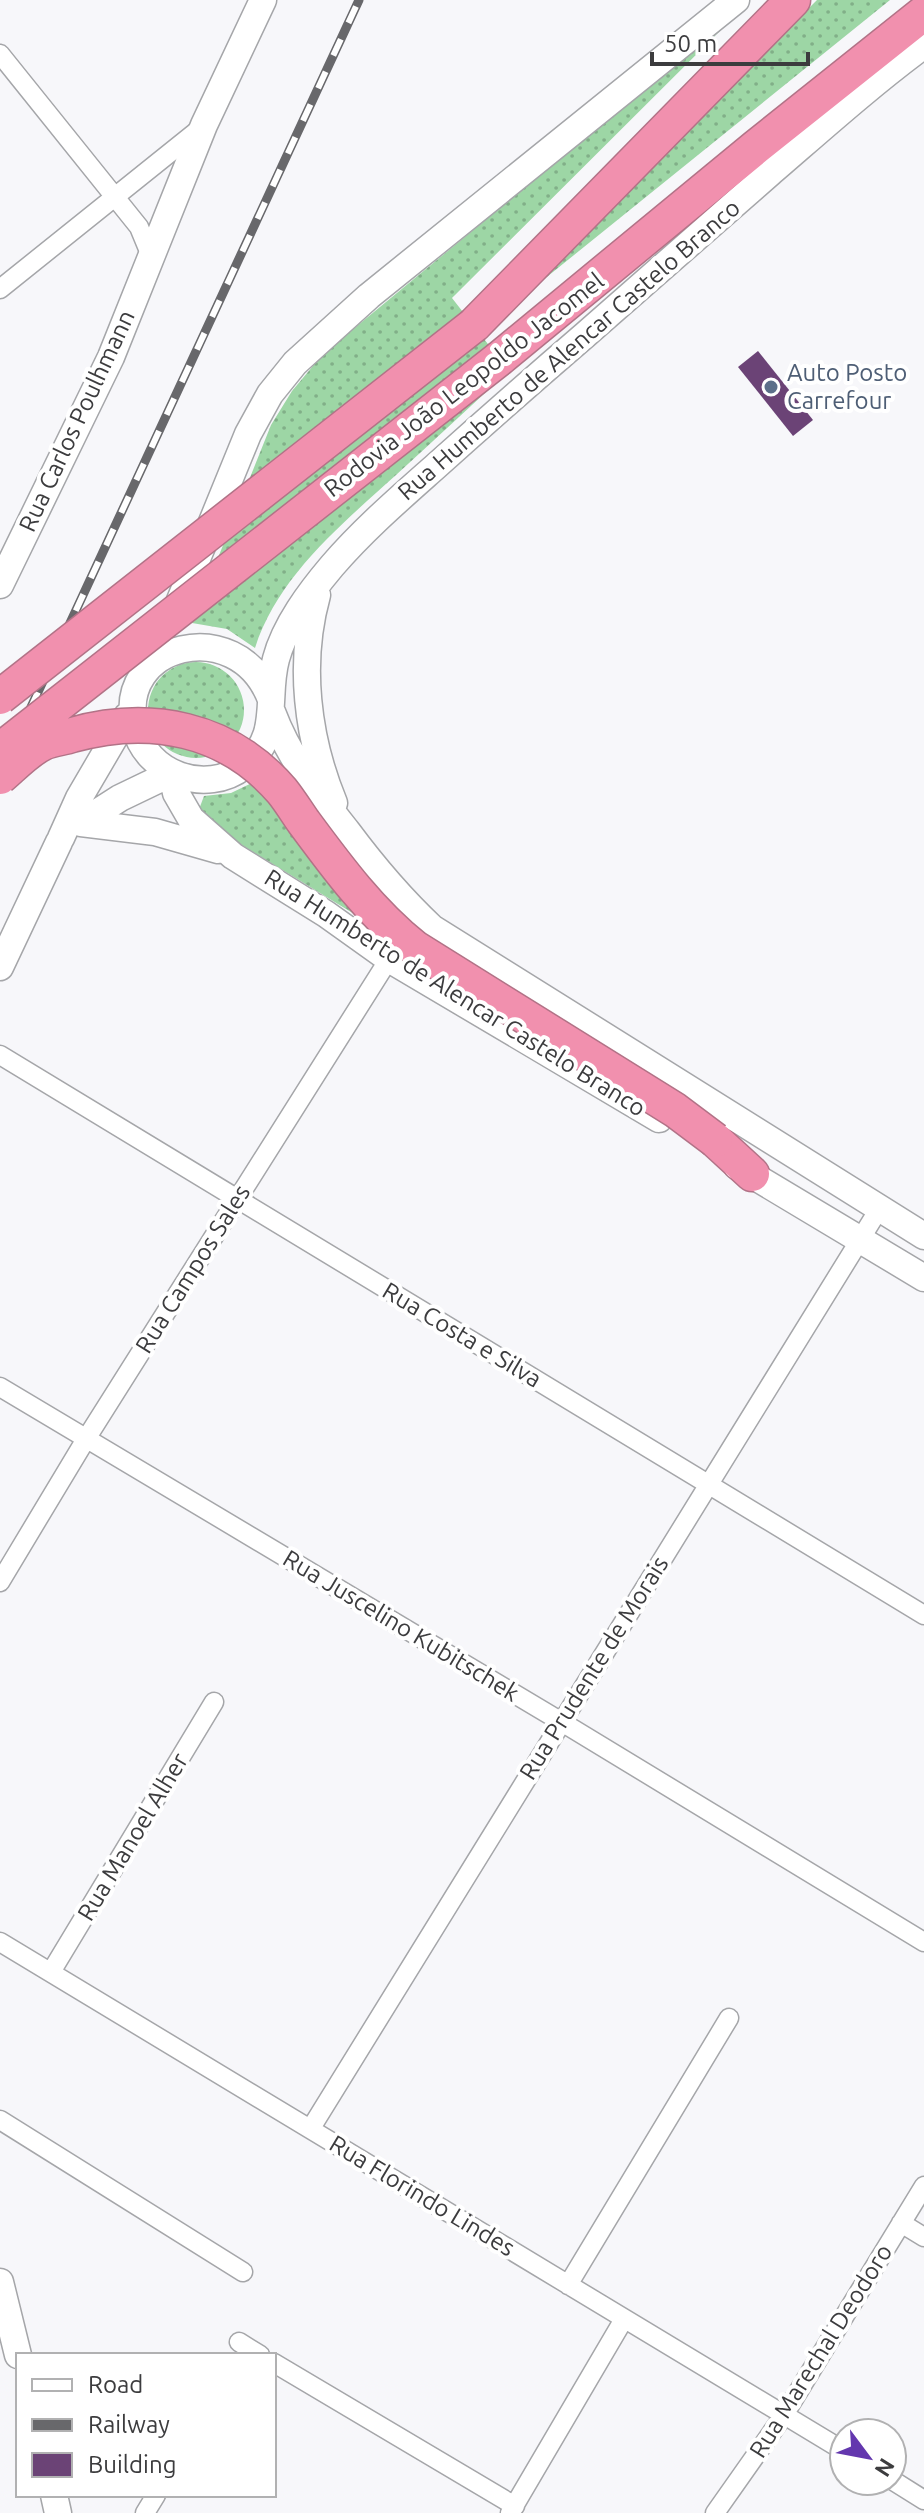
<svg xmlns="http://www.w3.org/2000/svg" width="924" height="2513" font-family="Ubuntu,sans-serif">
<style>
.grass{fill:url(#grass-dots)}
.building{fill:#6b4376}
.lines{fill:none;stroke-linecap:round;stroke-linejoin:round}
.street-casing{stroke:#a5a6a9;stroke-width:21}
.secondary-casing{stroke:#a5a6a9;stroke-width:29}
.highway-casing{stroke:#b27387;stroke-width:37}
.street{stroke:#fff;stroke-width:18}
.secondary{stroke:#fff;stroke-width:26}
.highway{stroke:#f190ae;stroke-width:34}
.rail-casing{stroke:#68686b;stroke-width:9}
.rail{stroke:#fff;stroke-width:6;stroke-dasharray:18;stroke-linecap:butt}
.highway-bridge-casing{stroke:#b27387;stroke-width:37;stroke-linecap:butt}
.highway-bridge{stroke:#f190ae;stroke-width:34}
.service-dot{fill:#5c6f8a;stroke:#fff;stroke-width:3}
.labels{text-anchor:middle;stroke-width:8;stroke-linejoin:round;paint-order:stroke}
.street-label{font-size:24px;fill:#3c3c3e;stroke:#fff}
.service-label{font-size:24px;fill:#4e5e75;stroke:#fff;text-anchor:start}
</style>
<defs>
<pattern id="grass-dots" width="8" height="8" patternUnits="userSpaceOnUse" patternTransform="scale(2)"><rect width="8" height="8" fill="#9dd6a5"/><path d="M2 2h.1M6 6h.1" fill="none" stroke="#81af88" stroke-width="1.8" stroke-linecap="round"/></pattern>
</defs>
<rect width="100%" height="100%" fill="#f7f7fa"/>
<path class="grass" d="M817,0h73l-368,297z
M747,4l-295,294 57,73c-38,35 -75,69 -113,104 -54,49 -118,101 -141,173l-28,-19 -35,-6 79,-198 21,-34 31,-37z
M148 710a48 48 0 1 1 96 0a48 48 0 1 1-96 0Z
M256,781l121,147 -140,-86 -39,-30 6,-16 27,-3z"/>
<path class="building" d="M758,351l55,69 -20,16 -55,-69z"/>
<g class="lines">
<defs>
<path id="street" d="M0,54l139,173 12,29
M0,289l202,-162
M0,1055l924,560
M0,1387l560,334 364,221
M0,1582l86,-143 303,-480
M0,1942l844,509
M51,1972l163,-270
M0,2120l243,152
M311,2128l568,-919
M901,2223l23,14
M568,2285l161,-267
M239,2342l21,13
M274,2363l241,143
M892,2480l32,20
M145,2513l11,-18
M510,2513l114,-194
M715,2513l69,-98 140,-229"/>
<path id="secondary" d="M0,585l111,-228 93,-232 59,-125
M317,595c-19,68 -10,143 17,208
M174,615l74,-181 22,-40 25,-31 74,-67 367,-296
M270,697c-34,-84 -156,-53 -135,30 11,47 71,69 109,39 38,-30 21,-67 32,-107 9,-34 34,-67 56,-93 32,-37 68,-68 104,-100 49,-44 99,-88 149,-131 62,-55 124,-109 186,-163 50,-43 100,-88 153,-127
M272,712c17,46 45,81 75,119 26,35 53,67 85,97l492,308
M81,823l39,-25 52,-25 4,20 15,26 42,37 93,58 63,45 270,160
M81,823l74,9 63,18
M61,838l18,-40 48,-82
M0,967l59,-125
M737,1166l187,112
M0,2282l18,73
M54,2495l4,18"/>
<path id="highway" d="M474,325l319,-325
M500,358l256,-211 168,-134
M715,1140l37,34"/>
</defs>
<use href="#street" class="street-casing"/>
<use href="#secondary" class="secondary-casing"/>
<use href="#highway" class="highway-casing"/>
<use href="#street" class="street"/>
<use href="#secondary" class="secondary"/>
<use href="#highway" class="highway"/>
<defs>
<path id="rail" d="M0,774l359,-774"/>
</defs>
<use href="#rail" class="rail-casing"/>
<use href="#rail" class="rail"/>
<defs>
<path id="highway-bridge" d="M0,697l474,-372
M3,748l497,-390
M0,777c13,-11 28,-27 43,-34 9,-4 20,-5 29,-8 78,-22 156,-7 210,56 8,10 14,20 21,30 34,46 67,91 112,127l260,162 40,30"/>
</defs>
<use href="#highway-bridge" class="highway-bridge-casing"/>
<use href="#highway-bridge" class="highway-bridge"/>
</g>
<circle class="service-dot" cx="771" cy="387" r="8"/>
<g class="labels">
<g class="street-label">
<text transform="translate(569 350) rotate(-41)" y="8">Rua Humberto de Alencar Castelo Branco</text>
<text transform="translate(464 385) rotate(-38)" y="8">Rodovia João Leopoldo Jacomel</text>
<text transform="translate(77 421) rotate(-65)" y="8">Rua Carlos Poulhmann</text>
<text transform="translate(455 993) rotate(32)" y="8">Rua Humberto de Alencar Castelo Branco</text>
<text transform="translate(193 1269) rotate(-58)" y="8">Rua Campos Sales</text>
<text transform="translate(462 1335) rotate(31)" y="8">Rua Costa e Silva</text>
<text transform="translate(401 1626) rotate(31)" y="8">Rua Juscelino Kubitschek</text>
<text transform="translate(594 1668) rotate(-58)" y="8">Rua Prudente de Morais</text>
<text transform="translate(133 1837) rotate(-59)" y="8">Rua Manoel Alher</text>
<text transform="translate(422 2196) rotate(31)" y="8">Rua Florindo Lindes</text>
<text transform="translate(821 2351) rotate(-58)" y="8">Rua Marechal Deodoro</text>
</g>
<g class="service-label">
<text x="787" y="381">Auto Posto<tspan x="787" dy="28">Carrefour</tspan></text>
</g>
</g>
<rect x="16" y="2353" width="260" height="144" fill="#ffffff" stroke="#b1b1b2" stroke-width="2"/>
<rect x="32" y="2379" width="40" height="12" fill="#ffffff" stroke="#b1b1b2" stroke-width="2"/>
<text x="88" y="2393" font-size="24" fill="#3c3c3e">Road</text>
<rect x="32" y="2419" width="40" height="12" fill="#68686b" stroke="#b1b1b2" stroke-width="2"/>
<text x="88" y="2433" font-size="24" fill="#3c3c3e">Railway</text>
<rect x="32" y="2453" width="40" height="24" fill="#6b4376" stroke="#b1b1b2" stroke-width="2"/>
<text x="88" y="2473" font-size="24" fill="#3c3c3e">Building</text>
<g transform="translate(868 2457) rotate(122)"><circle r="38" fill="#ffffff" stroke="#b1b1b2" stroke-width="2"/>
<path d="M0-6L14 30L0 20L-14 30Z" fill="#6337ae"/>
<text y="-12" font-size="22" font-weight="bold" text-anchor="middle" fill="#3c3c3e">N</text>
</g>
<path d="M652 52v12h156v-12" fill="none" stroke="#3c3c3e" stroke-width="4"/>
<text x="664" y="52" font-size="24" fill="#3c3c3e" stroke="#ffffff" stroke-width="6" paint-order="stroke">50 m</text>
</svg>
